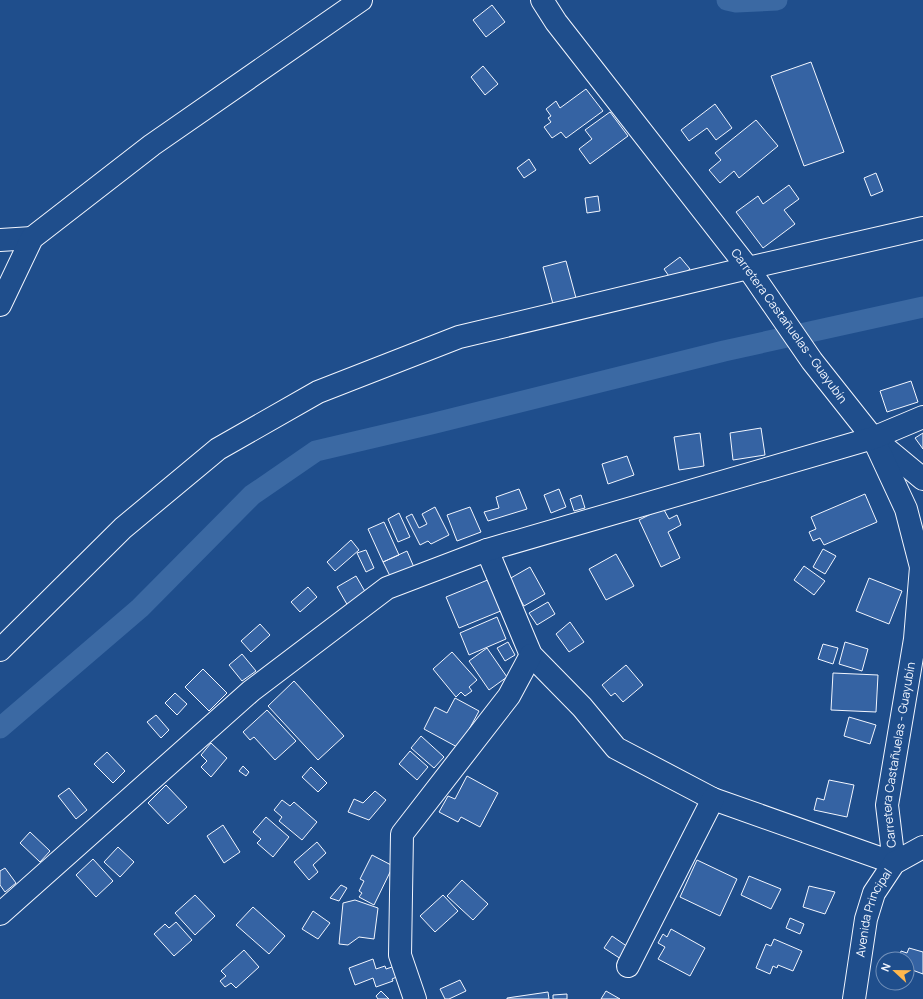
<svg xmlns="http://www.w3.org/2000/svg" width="923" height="999" font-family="Manrope,sans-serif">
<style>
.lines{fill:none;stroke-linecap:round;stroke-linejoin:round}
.canal{stroke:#3b69a3;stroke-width:21}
.building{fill:#3563a3;stroke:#f2f6ff}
.minor-casing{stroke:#f2f6ff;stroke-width:24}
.major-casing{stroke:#f2f6ff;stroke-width:24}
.minor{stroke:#1f4e8c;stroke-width:22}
.major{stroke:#1f4e8c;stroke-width:22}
.labels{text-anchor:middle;stroke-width:3;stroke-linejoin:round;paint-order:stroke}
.street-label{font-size:12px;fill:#f2f6ff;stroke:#1f4e8c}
</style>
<rect width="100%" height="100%" fill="#1f4e8c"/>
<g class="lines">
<path class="canal" d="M727,0l9,2 41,-2
M0,728l140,-120 112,-113 64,-44 115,-27 293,-73 199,-44"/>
</g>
<path class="building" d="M492,5l13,17 -19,15 -13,-17z
M811,62l33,90 -40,14 -33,-90z
M483,66l15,18 -13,11 -14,-18z
M586,89l17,22 -37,27 -5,-6 -9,6 -8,-11 7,-5 -3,-4 3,-2 -5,-7 10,-8 4,7z
M715,104l17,24 -16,12 -9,-12 -18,13 -8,-11z
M610,112l18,24 -38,28 -11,-15 13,-10 -7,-9z
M756,120l22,26 -39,32 -5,-7 -14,12 -11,-13 12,-10 -6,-7z
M529,159l7,11 -12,8 -7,-10z
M876,173l7,18 -12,5 -7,-18z
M789,185l10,14 -15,11 11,14 -32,24 -27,-36 22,-16 5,8z
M598,196l2,15 -13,2 -2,-15z
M680,257l10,12 -17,13 -9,-13z
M566,261l10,37 -23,6 -10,-37z
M911,381l7,21 -31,10 -7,-21z
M761,428l4,27 -32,5 -3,-27z
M700,433l4,33 -25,4 -5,-33z
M923,433v16l-8,-11z
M627,456l7,19 -26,9 -6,-20z
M519,489l8,20 -39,12 -4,-9 15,-4 -3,-11z
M559,489l7,18 -15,6 -7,-18z
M865,494l12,28 -53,23 -4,-7 -7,3 -4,-9 7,-3 -5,-12z
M581,495l4,13 -11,3 -4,-12z
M435,507l14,28 -18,9 -3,-3 -8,4 -14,-28 6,-3 7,14 8,-4 -5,-10z
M470,507l11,25 -24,9 -10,-26z
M663,508l6,11 8,-4 4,10 -13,7 12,26 -19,9 -22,-47z
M399,513l11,24 -12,5 -10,-23z
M384,522l15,33 -16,7 -15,-33z
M351,540l8,10 -24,21 -8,-9z
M823,549l13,7 -11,18 -12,-7z
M366,550l8,18 -8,4 -9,-19z
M407,551l9,21 -23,10 -10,-20z
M616,554l18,32 -28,14 -17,-31z
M804,566l21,15 -11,14 -20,-15z
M530,567l15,27 -21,12 -15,-27z
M356,576l11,19 -19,11 -11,-19z
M495,577l13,31 -49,20 -13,-31z
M869,578l33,13 -13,33 -33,-13z
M308,587l9,10 -17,15 -9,-10z
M548,602l7,12 -18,11 -8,-12z
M497,617l9,22 -37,16 -9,-22z
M570,622l14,20 -15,10 -13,-18z
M260,624l10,11 -19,17 -10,-11z
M508,642l7,13 -10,6 -8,-13z
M845,642l23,7 -6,22 -23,-7z
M823,644l15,4 -5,16 -15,-5z
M487,648l20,29 -18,13 -20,-29z
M452,652l25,28 -8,7 3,4 -7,5 -4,-4 -5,5 -23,-28z
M242,654l14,17 -14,10 -13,-16z
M626,665l17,20 -20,17 -8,-9 -4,3 -9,-11z
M203,669l24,24 -18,18 -24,-24z
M833,673l45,2 -2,37 -45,-2z
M294,681l50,55 -26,24 -50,-54z
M175,693l12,11 -10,11 -12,-12z
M455,698l24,13 -20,37 -35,-19 11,-22 12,6z
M267,710l29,31 -21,19 -21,-23 -4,3 -7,-8z
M156,715l13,15 -8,8 -14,-16z
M849,717l27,8 -6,19 -26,-8z
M421,736l23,21 -10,11 -23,-20z
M211,743l16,15 -16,19 -10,-10 6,-6 -6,-6z
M410,751l18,16 -11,13 -18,-16z
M107,752l18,19 -12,12 -19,-19z
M243,766l6,6 -3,4 -7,-5z
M311,767l16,16 -9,9 -16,-15z
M467,776l31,17 -18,34 -19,-10 -3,5 -19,-10 9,-16 7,3z
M829,780l25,5 -7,32 -33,-7 3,-12 7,2z
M166,785l21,22 -19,17 -20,-21z
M69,788l18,22 -11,9 -18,-23z
M375,791l11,9 -17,20 -21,-8 6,-13 9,4z
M282,800l8,6 4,-4 23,20 -15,18 -23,-19 3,-4 -8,-7z
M266,817l23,20 -16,20 -16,-14 4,-4 -8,-7z
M223,825l17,27 -16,11 -17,-27z
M30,832l20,19 -10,11 -20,-19z
M317,842l9,11 -13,12 5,7 -9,8 -15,-18z
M118,847l16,15 -14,15 -16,-15z
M372,855l21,11 -19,39 -15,-8 3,-4 -3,-2 5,-10 -4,-2z
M93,859l20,22 -17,16 -20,-22z
M697,860l40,19 -17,37 -40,-19z
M5,868l11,15 -11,9 -5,-7v-14z
M749,876l32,13 -10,20 -30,-14z
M462,880l26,24 -15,16 -26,-24z
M341,885l6,3 -8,13 -9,-3z
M809,886l26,6 -10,22 -22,-7z
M195,895l20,21 -20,19 -20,-22z
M443,895l15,16 -23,21 -15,-16z
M355,900l23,8 -4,31 -15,-2 -11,8 -9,-1 4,-41z
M253,907l32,29 -16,18 -33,-29z
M313,911l17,12 -12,16 -16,-10z
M790,918l14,6 -4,10 -14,-6z
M176,922l16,18 -18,16 -20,-22 11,-10 4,4z
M671,929l34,19 -15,28 -32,-17 7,-12 -7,-4 5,-9 4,3z
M612,936l16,11 -7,12 -17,-11z
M774,939l28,12 -9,20 -15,-6 -1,3 -4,-2 -3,8 -14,-6 10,-24 5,2z
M909,948l14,4v22l-16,-6v-9h-8l2,-8 6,2z
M244,950l15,17 -23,21 -5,-5 -6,4 -5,-6 6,-5 -5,-5z
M373,959l3,10 9,-3 1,3 12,-4 3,10 -9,4 1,2 -17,6 -3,-9 -18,7 -6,-17z
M460,980l6,11 -17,8h-4l-5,-10z
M381,991l8,8h-11l-2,-3z
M606,991l14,8h-19z
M548,992l1,7h-42v-1z
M567,994v5h-14v-4z"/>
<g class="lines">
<defs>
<g id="minor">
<path d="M0,240l32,-2"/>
<path d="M0,305l32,-67 120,-93 209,-145"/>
<path d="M877,441l46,38"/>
<path id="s1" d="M487,550l44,105 51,52 34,41 97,51 181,64 -7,-58 28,-166 6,-72 -15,-58 -33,-71 -61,-77 -64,-93 -192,-246 -14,-22"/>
<path d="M0,650l123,-122 95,-79 100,-57 141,-55 289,-69 175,-40"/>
<path d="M0,914l251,-223 136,-103 100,-38 386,-112 50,-21"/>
<path d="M628,966l85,-167"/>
<path d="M415,999l-15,-44 2,-121 107,-138 22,-41"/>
</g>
<g id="major">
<path id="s2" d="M854,999l12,-80 8,-26 20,-30 29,-16"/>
</g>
</defs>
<use href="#minor" class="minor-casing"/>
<use href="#major" class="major-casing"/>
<use href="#minor" class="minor"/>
<use href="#major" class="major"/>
</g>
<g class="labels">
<g class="street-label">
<text transform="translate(789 326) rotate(54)" y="4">Carretera Castañuelas - Guayubín</text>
<text dy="4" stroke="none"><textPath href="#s1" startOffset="651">Carretera Castañuelas - Guayubín</textPath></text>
<text dy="4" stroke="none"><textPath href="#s2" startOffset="89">Avenida Principal</textPath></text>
</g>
</g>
<g transform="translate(895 971) rotate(292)"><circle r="19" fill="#1f4e8c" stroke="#7391ba"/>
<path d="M0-3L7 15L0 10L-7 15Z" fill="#ffb74d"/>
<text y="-6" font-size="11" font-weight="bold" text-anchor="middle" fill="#f2f6ff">N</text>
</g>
</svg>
